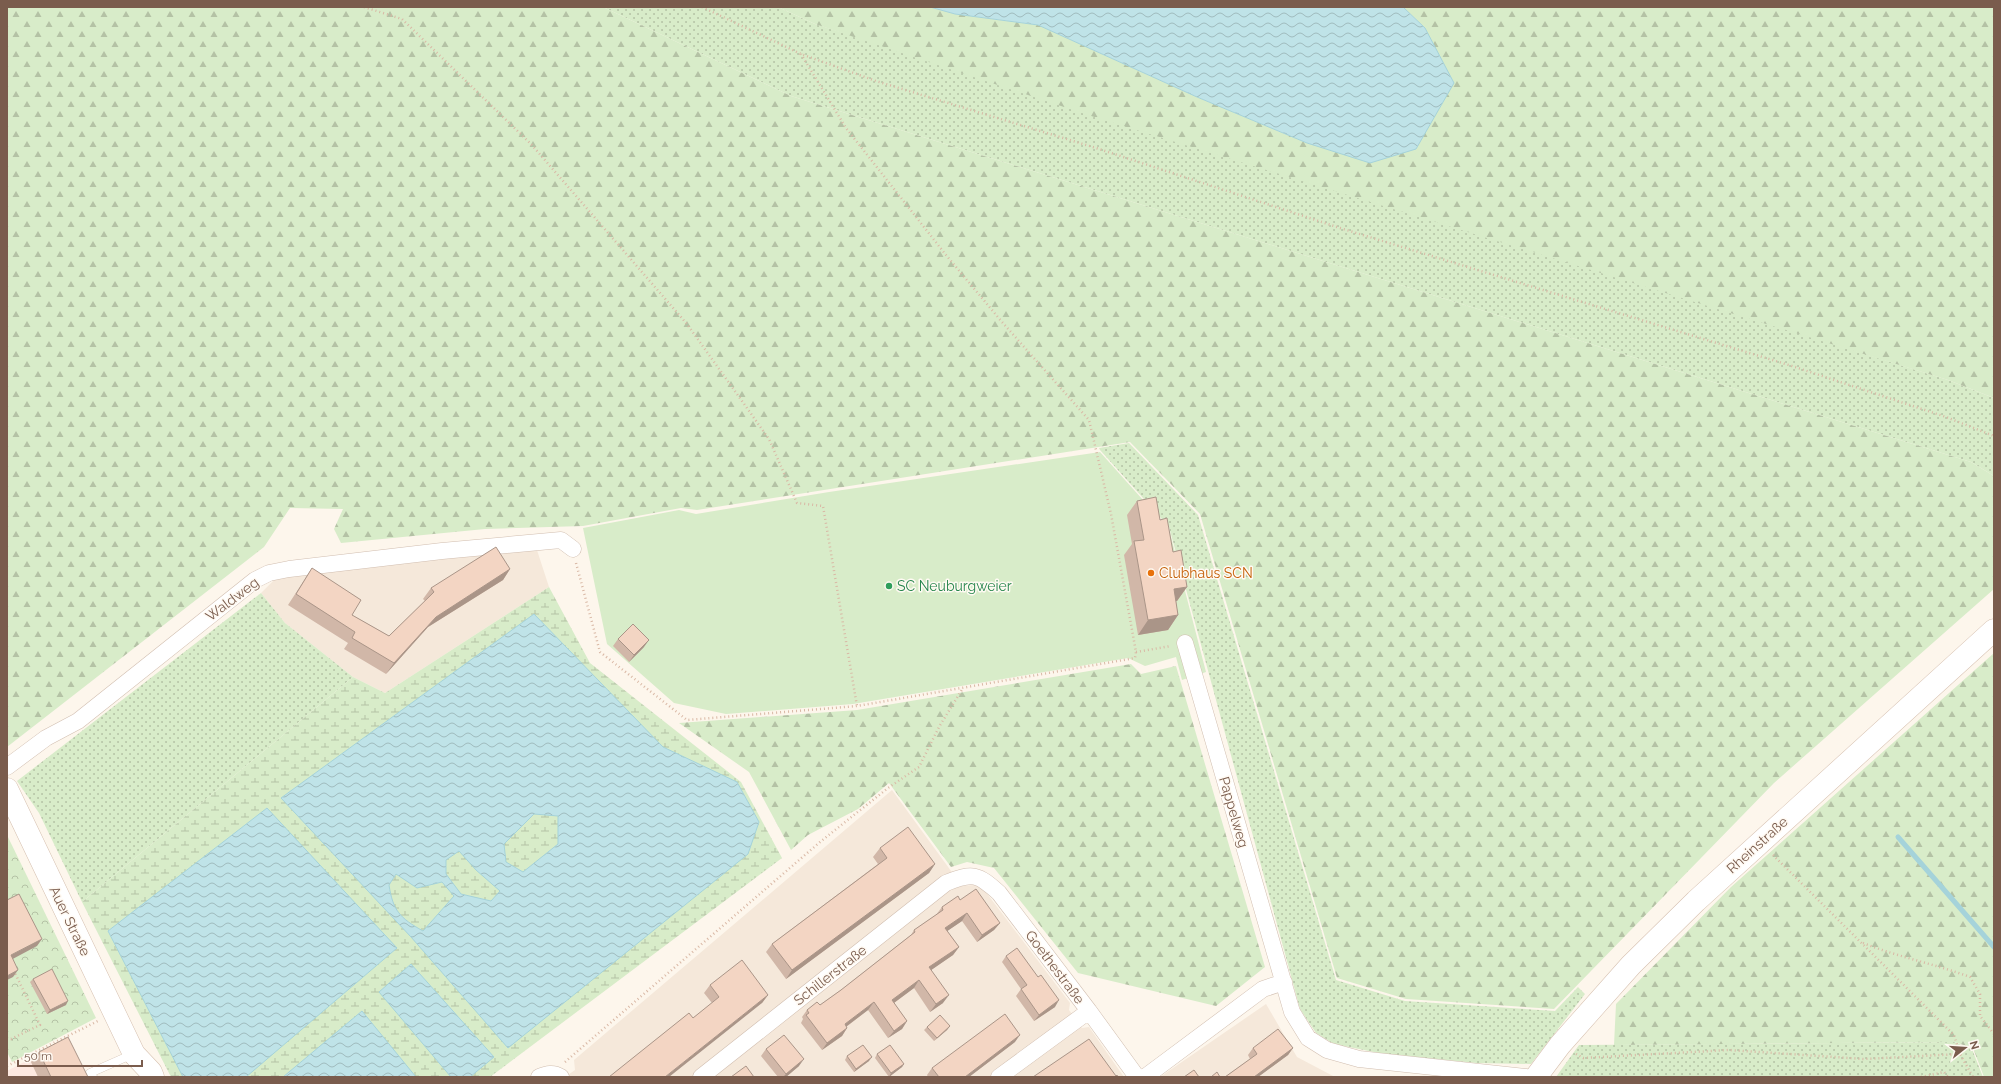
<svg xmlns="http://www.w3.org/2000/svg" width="2001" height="1084" font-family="Raleway,sans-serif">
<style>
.residential{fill:#f5e8da}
.commercial{fill:#fde8e0}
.grass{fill:url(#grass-dots)}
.forest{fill:url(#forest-firs)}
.wetland{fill:url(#wetland-marsh)}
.park{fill:url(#park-crowns)}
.pitch{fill:#d8ecc9}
.water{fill:url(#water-waves);stroke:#a5d3da;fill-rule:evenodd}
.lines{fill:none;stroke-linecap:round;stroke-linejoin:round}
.stream{stroke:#a5d3da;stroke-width:5}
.lane-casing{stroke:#d1beb0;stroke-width:9}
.street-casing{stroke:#d1beb0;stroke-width:17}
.secondary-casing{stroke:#d6c0b0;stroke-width:23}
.path{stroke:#d9b8a5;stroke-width:2.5;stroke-dasharray:1 3;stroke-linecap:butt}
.lane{stroke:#fff;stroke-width:8}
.street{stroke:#fff;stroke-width:16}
.secondary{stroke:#fff;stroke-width:22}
.wall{fill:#d1b7a8}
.shaded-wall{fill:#aa9588}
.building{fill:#f3d5c3;stroke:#aa9588}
.food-dot{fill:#e8710a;stroke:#fffaf3;stroke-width:1.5}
.leisure-dot{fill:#2e9e5b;stroke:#fffaf3;stroke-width:1.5}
.labels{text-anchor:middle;stroke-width:3;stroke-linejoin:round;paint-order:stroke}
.food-label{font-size:14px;fill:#c56008;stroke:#fffaf3;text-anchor:start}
.leisure-label{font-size:14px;fill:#27864d;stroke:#fffaf3;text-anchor:start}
.street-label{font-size:14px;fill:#7a5c4d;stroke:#fffaf3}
</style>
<defs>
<pattern id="grass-dots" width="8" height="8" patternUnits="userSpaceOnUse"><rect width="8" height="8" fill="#d8ecc9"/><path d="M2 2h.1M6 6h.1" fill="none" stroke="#b4c2a5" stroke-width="1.8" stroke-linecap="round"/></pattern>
<pattern id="forest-firs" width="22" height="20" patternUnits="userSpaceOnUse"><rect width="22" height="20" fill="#d8ecc9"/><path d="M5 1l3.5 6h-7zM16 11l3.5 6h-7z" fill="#b4c2a5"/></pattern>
<pattern id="wetland-marsh" width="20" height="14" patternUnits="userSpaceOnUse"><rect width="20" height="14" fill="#d8ecc9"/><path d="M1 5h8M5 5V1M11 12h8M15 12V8" fill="none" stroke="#b4c2a5"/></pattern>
<pattern id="park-crowns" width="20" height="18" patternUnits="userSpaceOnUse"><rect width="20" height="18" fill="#d8ecc9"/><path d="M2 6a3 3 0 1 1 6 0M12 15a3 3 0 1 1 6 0" fill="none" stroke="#b4c2a5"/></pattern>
<pattern id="water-waves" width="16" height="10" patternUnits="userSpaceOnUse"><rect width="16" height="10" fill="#bfe3e8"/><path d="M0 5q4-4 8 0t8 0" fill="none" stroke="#a0bbbe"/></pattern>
</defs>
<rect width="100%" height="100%" fill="#fdf6ec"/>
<path class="residential" d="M536,547l13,40 -164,106 -32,-16 -68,-54 -24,-30 13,-13 27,-9z
M892,790l70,96 12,-1 8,2 88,116 -1,7 13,18 7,-1 35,50h-559l10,-7 -1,-10z
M1266,1004l31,53 38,20h-175z"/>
<path class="commercial" d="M64,1041l17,36h-74v-6z"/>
<path class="grass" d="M603,7h175l37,17 1133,356 46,18v78l-23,-14 -1180,-366z
M1129,443l69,72 138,465 69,21 150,10 23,-24 7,7 -54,70 -54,-1 -93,-9 -50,-10 -18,-11 -16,-24 -131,-482 -69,-77 -1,-2z
M261,593l24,30 68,54 -271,225 -43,-89 -22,-32z
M1954,1042l18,7 11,28h-427l23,-32z"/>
<path class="forest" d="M7,7h596l188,89 1180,366 23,14v113l-220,194 -220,226 -148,-10 -69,-21 -137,-464 -70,-72 -433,68 -16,-2 -98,18 -98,3 -144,14 -7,-14 9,-20 -53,-1 -26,39 -257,200z
M778,7h152l25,7 83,11 159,72 110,46 63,19 55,-134 -22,-21h591v391l-46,-18 -860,-265 -273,-91z
M1994,653v424h-10l-11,-29 -19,-6 -340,3 2,-41 115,-117z
M1131,664l10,10 35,-8 89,301 -49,39 -138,-33 -84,-105 -27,-6 -16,5 -62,-84 -31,26 -50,26 -17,15 -42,-78 -70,-49 178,-13z"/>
<path class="wetland" d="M549,587l41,76 151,119 41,76 -292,219h-319l-89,-175 271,-225 32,16z"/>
<path class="park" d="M7,835l89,183 -84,44 -5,-10z"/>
<path class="pitch" d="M1100,452l69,77 37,143 -24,8 -6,-23 -31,9 -17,-8 -275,46 -127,10 -52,-11 -67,-59 -24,-116 96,-18 17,4 133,-22z"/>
<path class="water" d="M930,7h473l22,21 29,55 -38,66 -46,14 -63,-20 -110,-46 -159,-72 -83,-11z
M534,614l129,133 74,35 22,40 -11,32 -240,194 -97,-111 -130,-139zM534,814l24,2v28l-35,28 -17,-10 -2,-18zM459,851l17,19 24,21 -9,10 -30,-7 -15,-20v-14zM396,874l21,14 25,-6 12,14 -31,35c-23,-13 -30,-20 -34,-46z
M267,808l130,140 -151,129h-63l-75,-146z
M411,964l83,93 -24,20h-19l-72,-85z
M362,1011l54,66h-133z"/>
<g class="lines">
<path class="stream" d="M1898,837l96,110"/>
<defs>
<path id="lane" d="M93,1077l-3,-4 43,-19"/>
<path id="street" d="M1185,643l107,369 16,26 19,12 32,9 167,18
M7,767l39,-29 32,-17 177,-141 14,-7 20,-4 153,-18 119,-11 12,9
M539,1077c8,-3 14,-5 22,0
M701,1077l245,-194c27,-11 32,-9 53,10l90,118 48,66
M999,1077l90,-66
M1145,1077l118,-88 21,-7"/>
<path id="secondary" d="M7,789l127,265 17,18 2,5
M1536,1077l24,-32 71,-80 65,-64 298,-271"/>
</defs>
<use href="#lane" class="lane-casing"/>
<use href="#street" class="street-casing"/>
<use href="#secondary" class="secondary-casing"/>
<path class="path" d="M364,7l38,12 129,125 156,180 82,115 28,64 26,3 34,200
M702,7l99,47 75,27 220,67 244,80 452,138 154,51 48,19
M576,563l24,89 87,68 170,-14 278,-48 1,-6 -25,-138 -22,-94 -87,-98 -56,-67 -100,-127 -45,-74
M1136,652l35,-6
M1773,855l181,180 6,19 13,23
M1863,943c35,14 72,21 107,34l10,17v22l14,18
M7,1038l4,1 29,-14 -26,-54
M1576,1054l7,4 146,-8 135,9 96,-5
M565,1062l255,-220 68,-54 31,-21 20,-40 24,-39
M7,1066l91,-45
M1921,1077l23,-5 4,5"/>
<use href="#lane" class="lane"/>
<use href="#street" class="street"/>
<use href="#secondary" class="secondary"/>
</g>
<path class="wall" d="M1137,501l36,51 14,35 -10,14h-1l2,14 -10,15 -30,5 -14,-80 8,-11 -5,-29z
M312,568l40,47 37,21 36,-35 -2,-2 8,-11 79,-19 -7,11 -75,47 -42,47 -42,-25 4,-6 -60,-38z
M618,639l26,8 -15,15 -16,-16z
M880,848l55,16 -6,9 -143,106 -20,-27 6,-8 106,-80 -5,-7z
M960,900l40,23 -6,7 -17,12 -15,-21 -15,10 12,16 -6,8 -22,15 12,33 -13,9 -16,-24 -20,15 13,18 -5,8 -14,9 -20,-28 -22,17 1,1 -5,8 -20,14 -21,-27 2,-4 -1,-2 5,-7 13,-5 21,-15 70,-55 3,-5 22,-15 6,-8z
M1006,956l32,21 17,30 -21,14 -18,-25 5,-7 -19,-27z
M33,979l33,26 -19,9 -17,-32z
M710,985l58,10 -6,8 -69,15 19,-15 -8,-10z
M950,1026l-3,4 -13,11 -10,-11 3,-3z
M1015,1042l-46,35h-41l-1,-2 5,-7z
M1253,1048h40l-5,7 -30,22h-33l25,-18 -2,-4z
M766,1049l33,17 -13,11h-8l-17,-21z
M39,1052l49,25h-50l-7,-15z
M877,1054l27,10 -2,3 -13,10 -14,-19z
M847,1056l22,5 -15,11 -9,-12z"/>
<path class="shaded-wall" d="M510,569l-7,11 -75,47 -42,47 8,-11 42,-46z
M1187,587l-10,14 -13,2 10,-14z
M1178,615l-10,15 -30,5 10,-15z
M649,640l-5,7 -15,15 5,-7z
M935,864l-6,9 -143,106 6,-9z
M967,913l-5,8 -22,15 5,-8z
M1000,923l-6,7 -17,12 5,-7z
M42,939l-5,7 -30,16 4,-7z
M959,947l-6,8 -29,20 5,-8z
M18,970l-5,7 -6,3v-4z
M919,980l-5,8 -27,20 5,-8z
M768,995l-6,8 -93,74h-4z
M949,995l-6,8 -13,9 6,-8z
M1059,1000l-4,7 -21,14 5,-6z
M68,1001l-2,4 -19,9 3,-4z
M874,1002l-6,8 -29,22 6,-8z
M907,1021l-5,8 -14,9 6,-7z
M950,1026l-3,4 -13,11 3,-3z
M847,1028l-5,8 -20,14 5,-7z
M1020,1035l-5,7 -46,35h-4z
M1293,1048l-5,7 -30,22h-4z
M872,1057l-3,4 -15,11 2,-3z
M804,1059l-5,7 -13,11h-3l3,-3z
M904,1064l-2,3 -13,10 2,-4z"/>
<path class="building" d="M1156,497l4,23 7,-2 6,34 8,-2 6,37 -13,2 4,26 -30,5 -14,-79 10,-1 -7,-39z
M496,547l14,22 -74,48 -42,46 -42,-25 3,-6 -59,-38 16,-26 49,32 -9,15 37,21 45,-44 -3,-4z
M633,624l16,16 -15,15 -16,-16z
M908,827l27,37 -143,106 -20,-26 115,-86 -7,-10z
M976,889l24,34 -18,12 -15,-22 -22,15 14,19 -30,20 20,28 -13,9 -17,-24 -27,20 15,21 -13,10 -20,-29 -29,22 2,4 -20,15 -21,-28 3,-2 -2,-3 10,-8 3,3 21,-15 74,-58 -1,-2 29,-20 -1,-3 16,-11 2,4z
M19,894l23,45 -31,16 7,15 -11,6v-76z
M1017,948l21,29 3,-2 18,25 -20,15 -18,-26 6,-4 -21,-29z
M742,960l26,35 -103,82h-56l80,-64 4,5 26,-21 -9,-12z
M52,969l16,32 -18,9 -17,-31z
M1005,1014l15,21 -55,42h-26l-7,-9z
M940,1015l10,11 -13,12 -10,-11z
M1278,1029l15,19 -39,29h-29l32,-23 -4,-6z
M784,1035l20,24 -18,15 -20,-25z
M68,1037l20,40h-37l-12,-25z
M1089,1039l27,37 1,-1 1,2h-85z
M863,1045l9,12 -16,12 -9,-13z
M890,1045l14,19 -13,9 -14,-19z
M746,1066l8,11h-23z
M1194,1070l5,7h-15z
M1217,1072l3,5h-9z"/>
<circle class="food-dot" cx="1151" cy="573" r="4"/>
<circle class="leisure-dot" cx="889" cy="586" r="4"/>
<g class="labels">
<g class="food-label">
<text x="1159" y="578">Clubhaus SCN</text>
</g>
<g class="leisure-label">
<text x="897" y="591">SC Neuburgweier</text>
</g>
<g class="street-label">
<text transform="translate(232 599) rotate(-37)" y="5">Waldweg</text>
<text transform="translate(1234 812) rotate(74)" y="5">Pappelweg</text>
<text transform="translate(1757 845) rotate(-42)" y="5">Rheinstraße</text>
<text transform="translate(70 921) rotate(64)" y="5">Auer Straße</text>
<text transform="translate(1055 967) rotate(53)" y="5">Goethestraße</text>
<text transform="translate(830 975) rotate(-38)" y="5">Schillerstraße</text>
</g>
</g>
<rect width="2001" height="1084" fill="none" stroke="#7a5c4d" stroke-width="16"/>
<g transform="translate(1965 1048) rotate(73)" stroke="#fffaf3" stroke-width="3" paint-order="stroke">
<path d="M0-3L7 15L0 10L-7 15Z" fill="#7a5c4d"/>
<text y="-6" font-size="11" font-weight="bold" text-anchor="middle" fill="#7a5c4d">N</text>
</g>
<path d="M18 1060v6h124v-6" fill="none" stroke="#7a5c4d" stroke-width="2"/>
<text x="24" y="1060" font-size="12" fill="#7a5c4d" stroke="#fffaf3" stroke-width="3" paint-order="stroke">50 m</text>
</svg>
